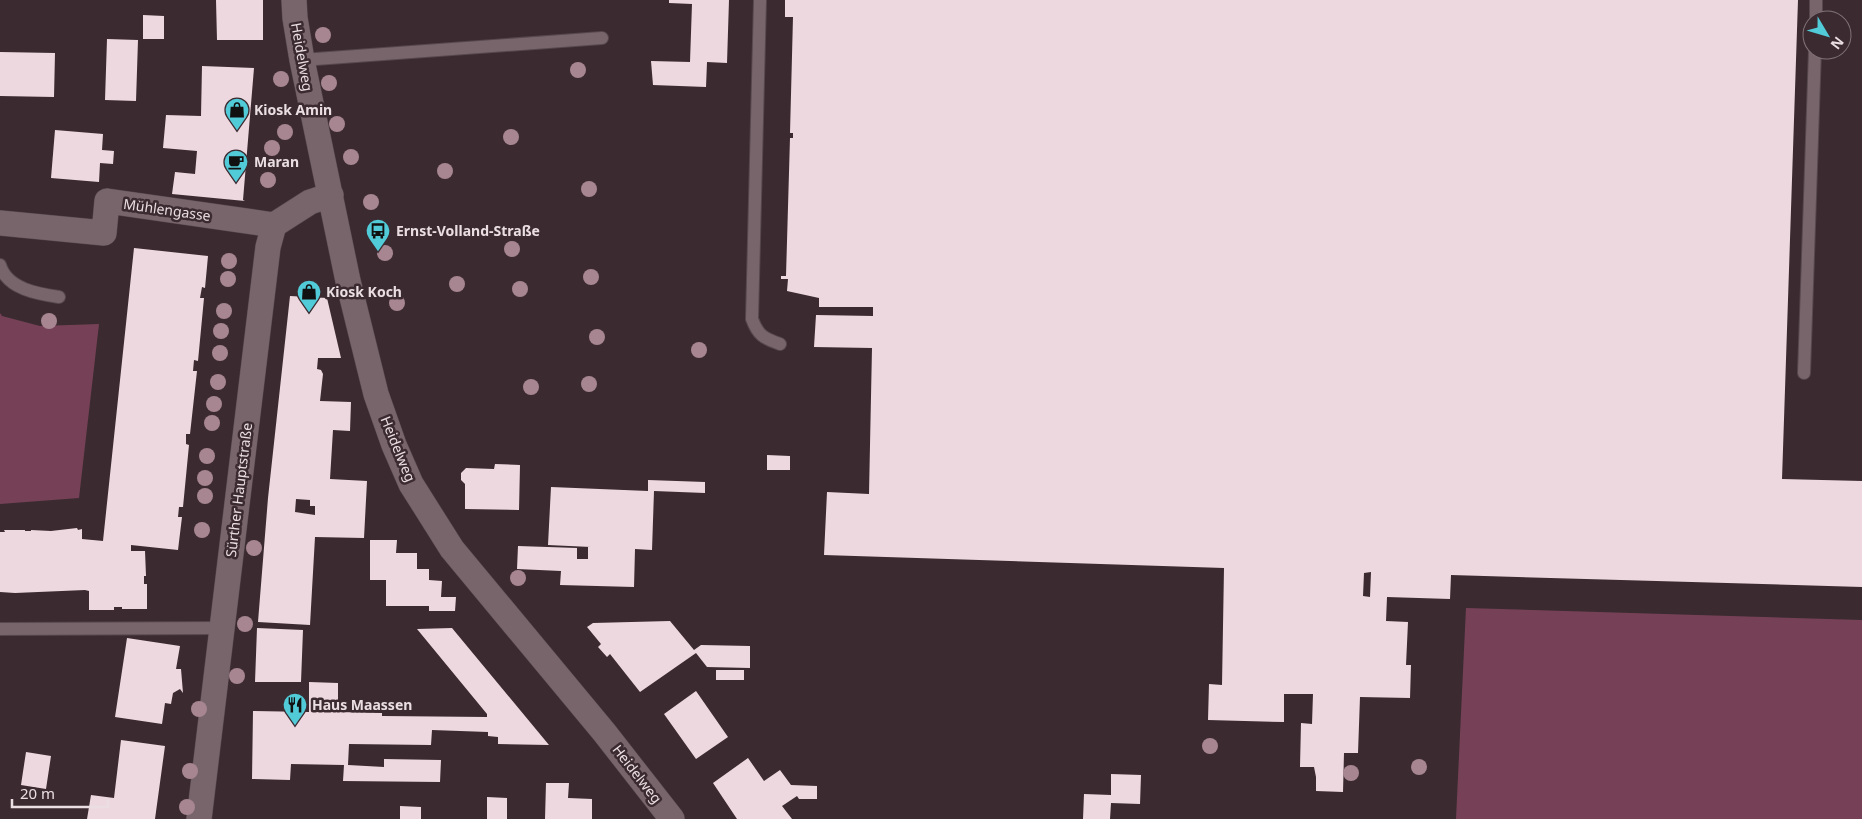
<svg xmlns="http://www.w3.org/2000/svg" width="1862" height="819" font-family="'Noto Sans',sans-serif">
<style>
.green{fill:#764156}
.building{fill:#eed8df;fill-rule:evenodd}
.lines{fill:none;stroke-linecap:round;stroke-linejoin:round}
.service-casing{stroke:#56484d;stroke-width:14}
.minor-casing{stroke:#56484d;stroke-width:26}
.service{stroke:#78656b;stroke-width:12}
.minor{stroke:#78656b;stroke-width:25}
.tree{fill:#a78692}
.labels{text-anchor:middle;stroke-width:5;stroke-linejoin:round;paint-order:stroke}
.street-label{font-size:14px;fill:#eadee2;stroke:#3b2b31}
.poi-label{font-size:14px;font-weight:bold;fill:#eadee2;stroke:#3b2b31;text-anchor:start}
</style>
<rect width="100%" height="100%" fill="#3b2b31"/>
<path class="green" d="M0,313l2,3 38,10 59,-2 -20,174 -79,6z
M1466,608l396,12v199h-406z"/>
<path class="building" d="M216,0h47v40h-46z
M669,0h60l-2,63 -20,-1 -1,25 -53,-2 -2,-24 39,1 2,-58 -23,-1z
M785,0h1013l-16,479 80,2v106l-411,-12 -1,24 -63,-2 -1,24 22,1 -2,43h5l-1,33 -50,-1 -2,56h-14l-1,39 -27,-1v-14l-2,-10h-14l1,-44 11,1 1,-30h-29v28l-76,-2 1,-36 13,1 2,-117 -400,-13 3,-63 42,2 3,-146 -58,-1 2,-32 57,1v-9h-54v-9l-32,-7 1,-12h-7v-3h5l4,-138h3v-5h-3l3,-116h-8zM1371,572l-1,25 -7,-1 1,-23z
M143,15l21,1v23h-21z
M107,39l31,1 -2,61 -31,-1z
M0,52l55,1 -1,44 -54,-1z
M202,66l52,2 -11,132 2,1 -73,-7 3,-22 20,2 2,-23 -34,-3 3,-33 35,1z
M55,130l48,4 -1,16 12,1 -1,13 -13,-1 -1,19 -48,-4z
M134,248l74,8 -3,32 -3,-1 -2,11h4l-6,63 -4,-1 -1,11h4l-7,63h-4v10l3,1 -6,62h-4l-1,10h4l-4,33 -47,-5v6h14l1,25h-2v8h3v25h-25v-2h-8v3h-25v-19l-4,-1 -70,3 -15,-1v-60h5l-1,-2h21v1h6v-1l20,1 26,-3 1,2 4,-1v10l21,2z
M290,296l37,2 14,60h-23l-1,11 4,1 2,4 -3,27 31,1 -1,29 -17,-1 -3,49 37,2 -3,57 -49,-1 -5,88 -52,-3 10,-124zM296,499l14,1v6h5v9l-20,-3z
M767,455l23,1v14h-23z
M495,464l25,1 -1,45 -54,-1v-25l-4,-4v-7l5,-5 28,1z
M648,480l57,2v11l-51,-2 -2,59 -17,-1 -1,38 -74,-2 1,-14 -44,-2 1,-23 59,2v11h11v-12h3l-43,-2 3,-58 97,4z
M370,540h27l-1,13h21v16h12v11l13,1 -1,16h15l-1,14h-26v-5h-43v-26h-16z
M670,621l24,29 7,-5 49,1v22l-43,-1 -11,-14 -56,39 -30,-38 -3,3 -9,-10 3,-3 -14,-17 6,-4z
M257,628l46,2 -2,52h-46z
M452,628l97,117 -51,-1v-7l-10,-1v-4l-56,-2 -1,15 -82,-1 -1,21 36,2v-8l57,1 -1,22 -97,-1 1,-16 -53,-1 -1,16 -38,-1 1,-68 56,1v-30l29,1v29l44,1v3l105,1v-3l-70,-85z
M127,638l53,8 -4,23h5l2,24 -3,-4 -7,4 -2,11 -6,-1 -3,21 -47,-7z
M716,670h28v10h-28z
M696,691l32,46 -32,22 -32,-45z
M121,740l44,6 -10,73h-68l4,-24 23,3z
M26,752l25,4 -5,33 -25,-4z
M748,758l16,23 16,-11 11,15 26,1v13h-18l-2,-3 -15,10 10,13h-55l-24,-36z
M1111,774l30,1 -1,29 -29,-1 -1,16h-27l1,-25 27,1z
M546,783h23l-1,15 24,1v20h-47z
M487,797l20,1v21h-20z
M400,806l21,1v12h-21z"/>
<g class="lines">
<defs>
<path id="service" d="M760,0l-8,319c6,16 11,19 28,25
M1816,20v-20
M302,60l300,-22
M0,265c7,24 38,29 59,32
M1804,373l11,-323
M0,629l222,-1"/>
<path id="minor" d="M294,0l1,18 7,42 46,221 28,113 18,51 17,39 41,65 152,183 68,87
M0,223l104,10 3,-32 167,24
M199,819l69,-572 6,-22 36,-23 21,-7"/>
</defs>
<use href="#service" class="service-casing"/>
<use href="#minor" class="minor-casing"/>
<use href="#service" class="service"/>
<use href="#minor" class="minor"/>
</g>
<g class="tree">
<circle cx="323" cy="35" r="8"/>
<circle cx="578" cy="70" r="8"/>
<circle cx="281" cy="79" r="8"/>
<circle cx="329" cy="83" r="8"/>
<circle cx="337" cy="124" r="8"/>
<circle cx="285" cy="132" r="8"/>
<circle cx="511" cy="137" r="8"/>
<circle cx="272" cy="148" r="8"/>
<circle cx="351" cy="157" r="8"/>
<circle cx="445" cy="171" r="8"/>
<circle cx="268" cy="180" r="8"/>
<circle cx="589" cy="189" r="8"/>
<circle cx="371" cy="202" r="8"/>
<circle cx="512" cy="249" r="8"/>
<circle cx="385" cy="253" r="8"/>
<circle cx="229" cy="261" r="8"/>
<circle cx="591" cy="277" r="8"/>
<circle cx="228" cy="279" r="8"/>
<circle cx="457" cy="284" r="8"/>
<circle cx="520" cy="289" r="8"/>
<circle cx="397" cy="303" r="8"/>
<circle cx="224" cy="311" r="8"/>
<circle cx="49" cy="321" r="8"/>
<circle cx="221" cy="331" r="8"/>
<circle cx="597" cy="337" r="8"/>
<circle cx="699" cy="350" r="8"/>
<circle cx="220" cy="353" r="8"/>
<circle cx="218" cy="382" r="8"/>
<circle cx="589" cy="384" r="8"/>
<circle cx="531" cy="387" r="8"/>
<circle cx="214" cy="404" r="8"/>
<circle cx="212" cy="423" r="8"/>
<circle cx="207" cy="456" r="8"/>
<circle cx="205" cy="478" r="8"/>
<circle cx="205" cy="496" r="8"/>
<circle cx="202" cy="530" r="8"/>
<circle cx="254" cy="548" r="8"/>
<circle cx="518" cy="578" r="8"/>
<circle cx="245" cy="624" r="8"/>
<circle cx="237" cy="676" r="8"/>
<circle cx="199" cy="709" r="8"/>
<circle cx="1210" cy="746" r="8"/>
<circle cx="1419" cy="767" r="8"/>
<circle cx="190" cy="771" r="8"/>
<circle cx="1351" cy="773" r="8"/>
<circle cx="187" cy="807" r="8"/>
</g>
<defs>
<symbol id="shop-pin" viewBox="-11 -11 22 30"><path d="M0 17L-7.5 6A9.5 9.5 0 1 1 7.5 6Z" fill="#52cbd8" stroke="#3b2b31"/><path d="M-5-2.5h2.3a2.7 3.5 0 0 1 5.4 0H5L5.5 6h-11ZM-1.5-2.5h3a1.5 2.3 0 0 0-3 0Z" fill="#111"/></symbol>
<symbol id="cafe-pin" viewBox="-11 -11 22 30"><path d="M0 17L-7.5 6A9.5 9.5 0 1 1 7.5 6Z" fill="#52cbd8" stroke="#3b2b31"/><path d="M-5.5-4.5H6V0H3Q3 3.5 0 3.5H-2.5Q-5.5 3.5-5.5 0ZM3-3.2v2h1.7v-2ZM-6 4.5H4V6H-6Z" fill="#111"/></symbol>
<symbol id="bus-pin" viewBox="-11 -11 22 30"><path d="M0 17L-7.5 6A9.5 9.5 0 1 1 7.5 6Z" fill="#52cbd8" stroke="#3b2b31"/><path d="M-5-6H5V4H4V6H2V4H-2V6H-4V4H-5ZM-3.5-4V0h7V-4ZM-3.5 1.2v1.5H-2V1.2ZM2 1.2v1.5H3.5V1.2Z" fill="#111"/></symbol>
<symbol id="restaurant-pin" viewBox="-11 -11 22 30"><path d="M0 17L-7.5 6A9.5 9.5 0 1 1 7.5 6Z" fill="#52cbd8" stroke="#3b2b31"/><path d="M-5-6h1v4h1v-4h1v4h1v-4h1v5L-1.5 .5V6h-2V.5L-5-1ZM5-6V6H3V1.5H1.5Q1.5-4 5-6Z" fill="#111"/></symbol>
</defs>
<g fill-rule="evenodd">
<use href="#shop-pin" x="223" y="96" width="28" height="38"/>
<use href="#cafe-pin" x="222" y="148" width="28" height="38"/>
<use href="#bus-pin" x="364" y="217" width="28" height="38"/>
<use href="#shop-pin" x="295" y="278" width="28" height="38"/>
<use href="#restaurant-pin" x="281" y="691" width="28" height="38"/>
</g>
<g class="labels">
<g class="street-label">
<text transform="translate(302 57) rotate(80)" y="5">Heidelweg</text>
<text transform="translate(167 210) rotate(8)" y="5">Mühlengasse</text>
<text transform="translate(398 449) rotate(68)" y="5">Heidelweg</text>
<text transform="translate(239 490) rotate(-83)" y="5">Sürther Hauptstraße</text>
<text transform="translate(637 774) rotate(52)" y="5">Heidelweg</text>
</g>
<g class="poi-label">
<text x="254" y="115">Kiosk Amin</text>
<text x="254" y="167">Maran</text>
<text x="396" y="236">Ernst-Volland-Straße</text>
<text x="326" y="297">Kiosk Koch</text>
<text x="312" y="710">Haus Maassen</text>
</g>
</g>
<g transform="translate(1827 35) rotate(128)"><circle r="24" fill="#3b2b31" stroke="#817378"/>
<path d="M0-4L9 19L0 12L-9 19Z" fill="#52cbd8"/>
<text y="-8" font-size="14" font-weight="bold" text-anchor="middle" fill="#eadee2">N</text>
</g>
<path d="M12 799v8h96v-8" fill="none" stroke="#eadee2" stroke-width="2.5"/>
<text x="20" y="799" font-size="15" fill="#eadee2" stroke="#3b2b31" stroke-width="4" paint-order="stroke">20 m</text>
</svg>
